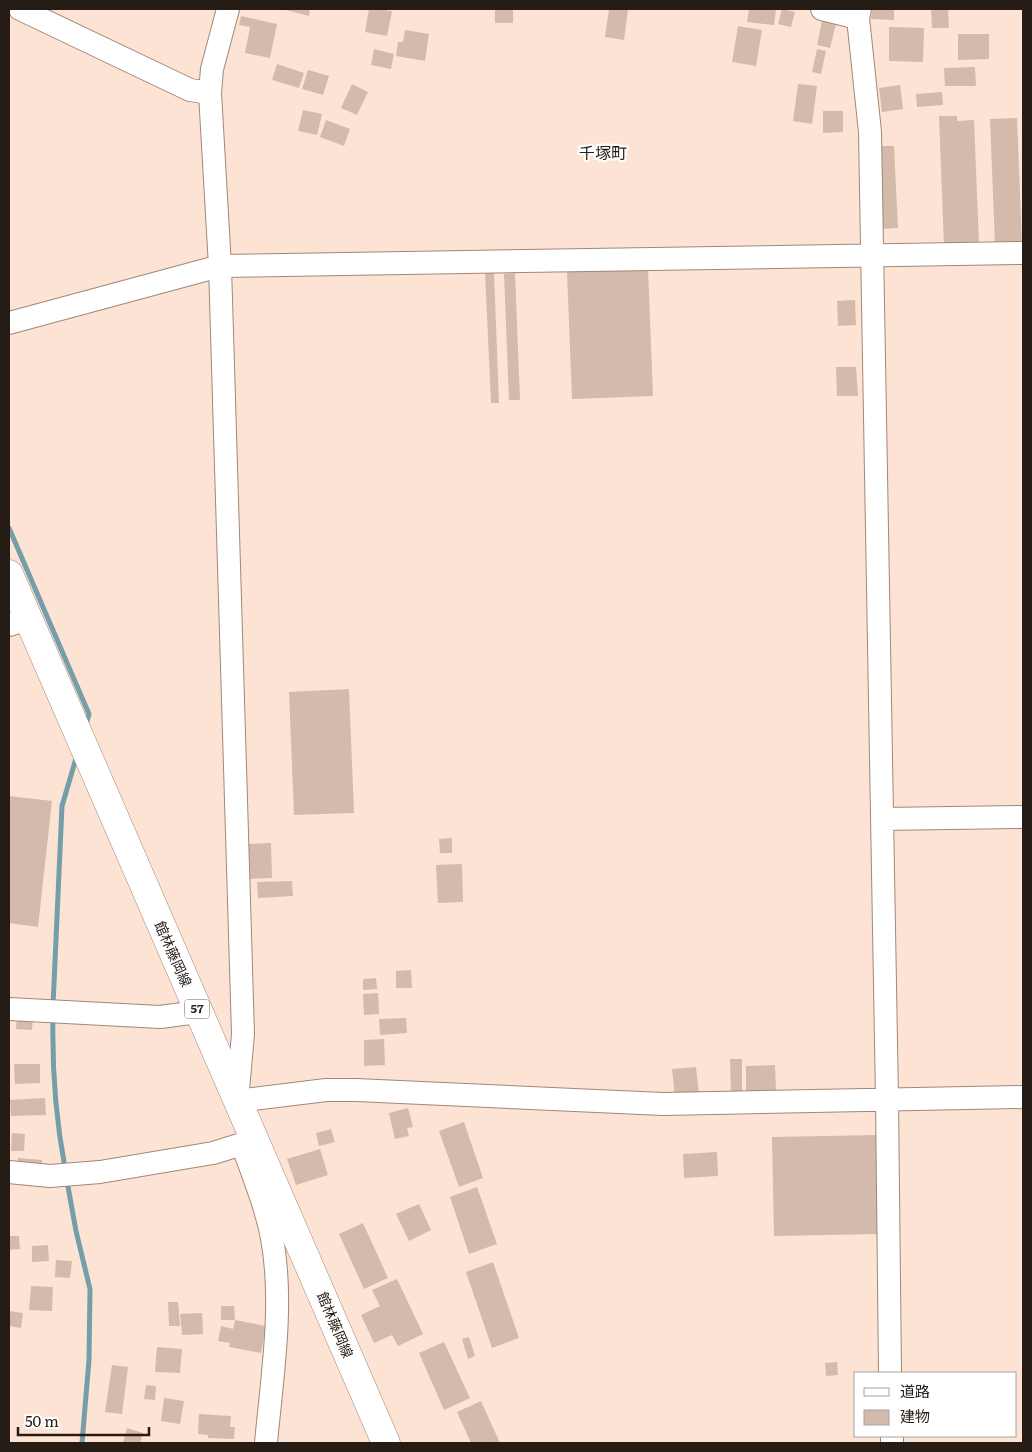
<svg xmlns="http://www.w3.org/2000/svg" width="1032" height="1452" font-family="Literata,'Noto Sans JP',serif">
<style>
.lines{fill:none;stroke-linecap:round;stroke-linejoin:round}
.stream{stroke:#769eaa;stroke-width:5}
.building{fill:#d3baaa}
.minor-casing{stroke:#a08879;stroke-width:24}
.major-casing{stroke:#a08879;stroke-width:29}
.minor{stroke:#fff;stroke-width:22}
.major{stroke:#fff;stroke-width:28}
.labels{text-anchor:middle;stroke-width:4.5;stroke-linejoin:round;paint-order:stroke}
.shield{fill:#fff;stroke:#66605c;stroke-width:1}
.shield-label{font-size:12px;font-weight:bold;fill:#251c16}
.street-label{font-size:14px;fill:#251c16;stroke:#fff}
.quarter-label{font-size:16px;fill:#251c16;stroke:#fff}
</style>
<rect width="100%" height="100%" fill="#fde3d3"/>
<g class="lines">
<path class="stream" d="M9,528l80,186 -3,11
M53,1006l9,-200 15,-51
M53,1017c-1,49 3,103 12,151
M67,1181l9,50 14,58 -1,71 -7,83"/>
</g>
<path class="building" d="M282,9h28l-1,7z
M369,9h19l-1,2h5l-5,25 -22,-4z
M609,9h19l-4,31 -19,-3z
M749,9l27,1 -2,15 -27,-3z
M782,9l13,3 -4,15 -13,-3z
M872,9h22v11l-23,-1z
M931,9h17l1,19h-17z
M495,10h18v13h-18z
M241,16l36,8 -7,34 -25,-5 5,-26 -11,-2z
M822,21l14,3 -6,24 -13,-3z
M738,26l24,4 -6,36 -24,-4z
M889,27l35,1 -1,34 -34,-1z
M405,30l24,4 -4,27 -29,-5 2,-14h5z
M958,34h31v25l-31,1z
M374,49l20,5 -3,15 -20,-4z
M817,49l9,2 -5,23 -9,-2z
M277,64l27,9 -5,15 -27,-8z
M975,67l1,19h-31l-1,-18z
M308,70l21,6 -6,19 -21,-6z
M352,84l16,8 -11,23 -16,-7z
M798,84l19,2 -5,38 -19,-3z
M900,85l3,24 -21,3 -3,-24z
M942,92l1,13 -26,2 -1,-13z
M303,110l19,4 -5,21 -19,-4z
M823,111h20v21l-20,1z
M939,116h18v5l17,-1 5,124 -35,2z
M1017,118l5,126 -27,1 -5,-126z
M326,120l24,9 -6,17 -24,-9z
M878,146h16l4,82 -17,1z
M648,269l5,127 -81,3 -5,-127z
M485,272h9l5,131h-8z
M515,273l5,127h-11l-5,-126z
M855,300l1,25 -18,1 -1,-25z
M836,367h20l2,29h-21z
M349,689l5,124 -60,2 -5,-123z
M9,796l43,5 -14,126 -29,-4z
M452,838v15h-12l-1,-14z
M271,843l1,35 -23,1 -2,-35z
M462,864l1,38 -25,1 -2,-38z
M292,881l1,15 -35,2 -1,-16z
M411,970l1,18h-16v-17z
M376,978l1,11 -14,1v-11z
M378,993l1,21 -15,1 -1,-21z
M17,1016l16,1 -1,13 -16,-1z
M406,1018l1,15 -27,2 -1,-16z
M384,1039l1,26 -21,1v-26z
M730,1059h12v36h-11z
M14,1064h26v19l-25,1z
M775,1065l1,25 -30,1v-25z
M696,1067l3,28 -24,3 -3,-29z
M45,1098l1,17 -35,1 -1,-16z
M408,1108l5,19 -6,1 2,8 -14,3 -6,-26z
M464,1122l19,56 -24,9 -20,-56z
M331,1129l4,13 -16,4 -3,-13z
M12,1133l13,1 -1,17h-13z
M877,1135l2,99 -105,2 -2,-99z
M320,1149l8,26 -32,10 -9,-26z
M717,1152l1,24 -34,2 -1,-24z
M18,1158l24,2 -1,10 -24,-2z
M477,1187l20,57 -28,10 -19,-57z
M419,1204l12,26 -22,11 -13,-27z
M363,1223l25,55 -24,11 -25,-55z
M9,1236h10l1,13 -11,1z
M48,1245l1,16 -17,1v-16z
M56,1260l16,1 -2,17 -15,-1z
M493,1262l26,76 -27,10 -26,-76z
M397,1279l26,55 -25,12 -6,-11 -18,8 -13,-28 19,-9 -8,-16z
M31,1286l22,1 -1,24 -23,-1z
M168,1302h10l2,24h-11z
M221,1306h13l1,14h-14z
M9,1311l14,2 -2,15 -12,-2z
M202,1313l1,21 -21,1 -2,-21z
M235,1320l31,6 -5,27 -32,-6 1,-4 -12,-2 3,-15 12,3z
M469,1337l6,19 -7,3 -6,-20z
M444,1342l26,56 -26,12 -25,-57z
M157,1347l25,2 -2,24 -25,-1z
M837,1362l1,13 -12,1 -1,-13z
M112,1365l16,2 -6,47 -17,-2z
M146,1385l10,1 -1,14 -11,-1z
M164,1398l20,3 -4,23 -19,-3z
M481,1401l19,42h-29l-14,-31z
M199,1414l32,2 -1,11h5l-1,12 -26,-1v-3l-10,-1z
M127,1428l16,5 -3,10h-17z"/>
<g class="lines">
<defs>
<path id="minor" d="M20,9l170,81 20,3
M228,9l-16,60 -2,24 10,173 23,768 -6,67 89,-11h30l307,14 360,-7
M822,9l36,9
M860,9l-2,9 12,114 17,967 3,274
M9,323l211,-57 803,-13
M9,625l20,-6
M883,819l140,-2
M9,1009l151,8 38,-5
M242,1144c11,31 24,62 30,94 12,66 0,139 -6,205
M9,1172l41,4 50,-4 113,-19 42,-13
M892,1436v7"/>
<path id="major" d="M9,574l377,869"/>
</defs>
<use href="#minor" class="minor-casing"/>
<use href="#major" class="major-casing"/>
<use href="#minor" class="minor"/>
<use href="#major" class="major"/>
</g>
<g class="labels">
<rect class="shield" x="184.5" y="999.5" width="25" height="19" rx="4"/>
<g class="shield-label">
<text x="197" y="1013">57</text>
</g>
<g class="street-label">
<text transform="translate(173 954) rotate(66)" y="5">館林藤岡線</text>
<text transform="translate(335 1325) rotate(67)" y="5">館林藤岡線</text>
</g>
<g class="quarter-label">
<text x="603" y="159">千塚町</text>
</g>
</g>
<rect width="1032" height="1452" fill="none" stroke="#251c16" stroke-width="20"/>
<rect x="854" y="1372" width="162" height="65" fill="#ffffff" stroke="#a8a4a2"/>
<rect x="864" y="1388" width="25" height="8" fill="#ffffff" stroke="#a8a4a2"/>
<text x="900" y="1397" font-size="15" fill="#251c16">道路</text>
<rect x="864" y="1410" width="25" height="15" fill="#d3baaa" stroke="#a8a4a2"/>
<text x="900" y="1422" font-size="15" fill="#251c16">建物</text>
<path d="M18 1427v8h131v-8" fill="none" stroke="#251c16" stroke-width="2.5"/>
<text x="25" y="1427" font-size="15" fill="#251c16" stroke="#ffffff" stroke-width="4" paint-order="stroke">50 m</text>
</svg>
